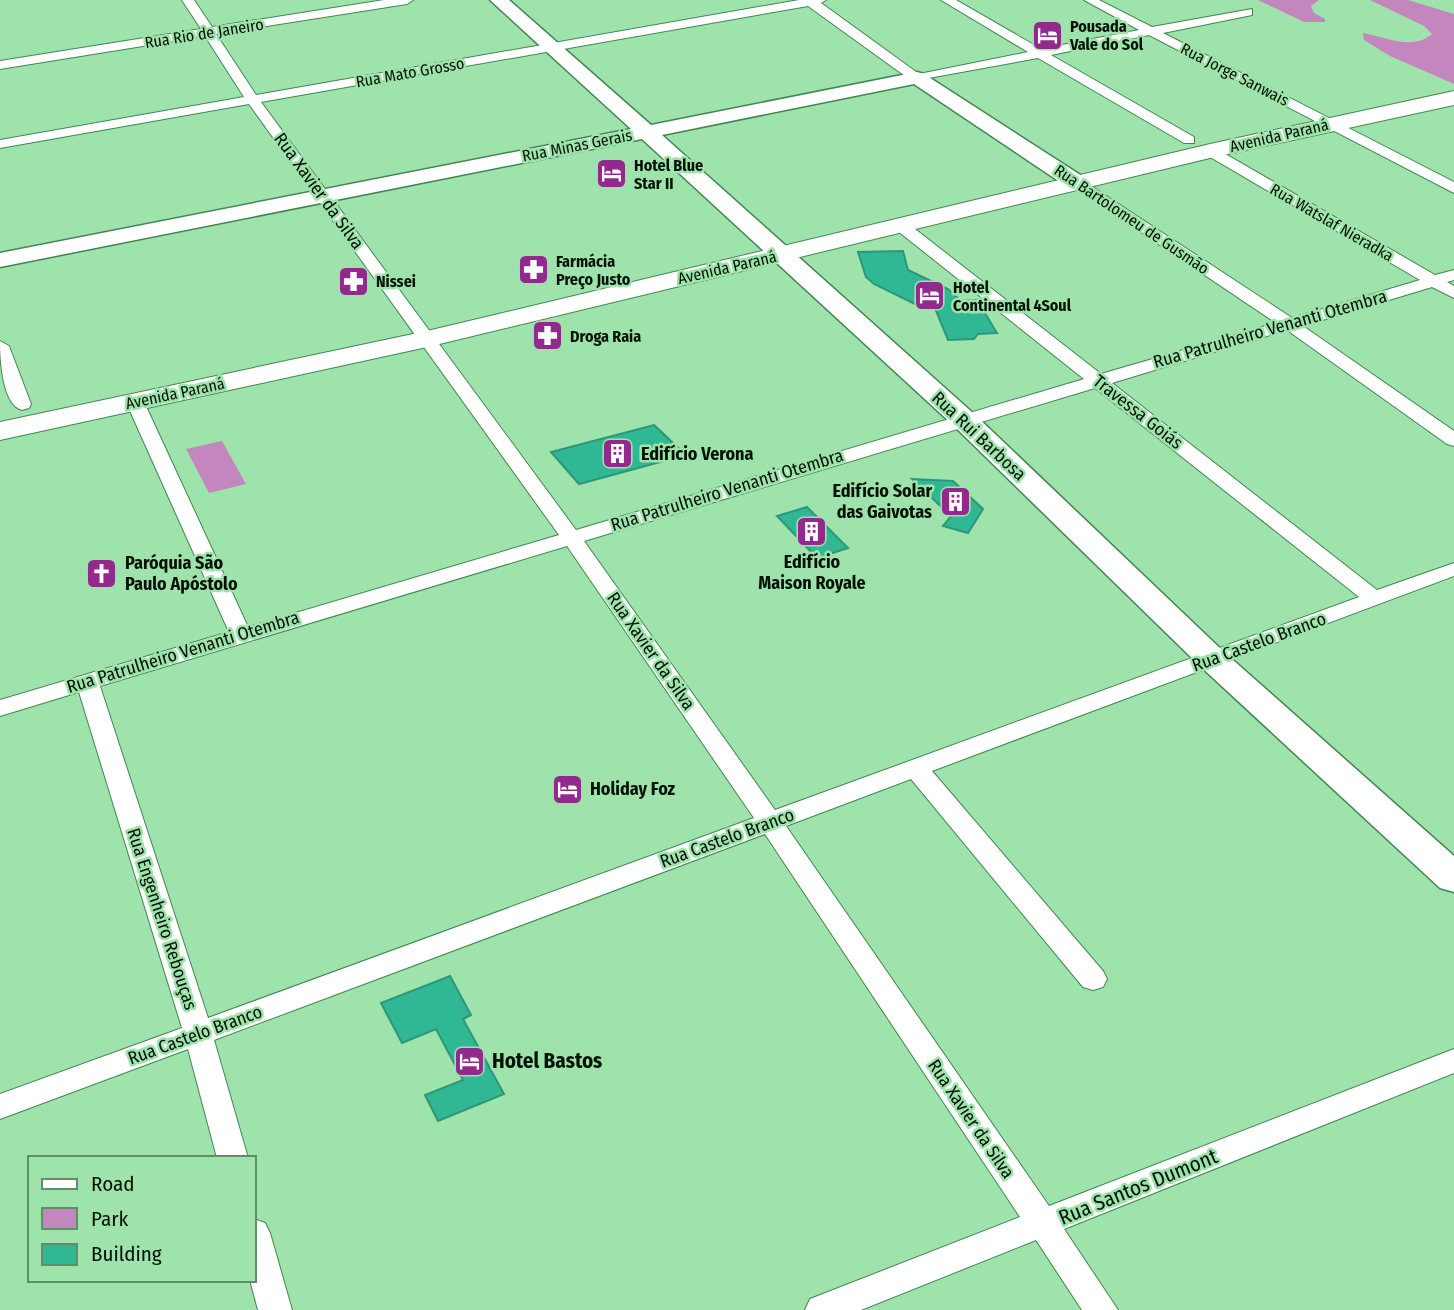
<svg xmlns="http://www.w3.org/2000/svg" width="1454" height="1310" font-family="'Fira Sans Condensed',sans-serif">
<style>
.green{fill:#c486be}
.building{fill:#30b793;stroke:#2e9679;stroke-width:2}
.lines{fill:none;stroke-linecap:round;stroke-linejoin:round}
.street-casing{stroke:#428553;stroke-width:2}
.secondary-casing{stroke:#428553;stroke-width:3}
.primary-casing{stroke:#428553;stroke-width:2}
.street{fill:#fff;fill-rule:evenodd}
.secondary{fill:#fff;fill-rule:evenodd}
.primary{fill:#fff;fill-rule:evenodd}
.labels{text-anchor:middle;stroke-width:5;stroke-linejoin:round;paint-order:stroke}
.far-poi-label{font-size:16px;font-weight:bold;fill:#001102;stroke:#9de3ab;text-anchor:start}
.far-street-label{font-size:16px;fill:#001102;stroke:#9de3ab}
.street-label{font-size:18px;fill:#001102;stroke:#9de3ab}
.poi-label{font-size:18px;font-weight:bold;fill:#001102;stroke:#9de3ab;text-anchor:start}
.near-poi-label{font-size:21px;font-weight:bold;fill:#001102;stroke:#9de3ab;text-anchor:start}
.near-street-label{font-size:21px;fill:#001102;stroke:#9de3ab}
</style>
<rect width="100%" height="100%" fill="#9de3ab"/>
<path class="green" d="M1258,0h61l-8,6 3,7 11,6v3h-21z
M1370,0h38l46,14v70l-64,-28 -26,-16 -1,-7c22,4 50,18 69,1l-8,-8z
M222,441l24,43 -37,9 -23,-44z"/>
<path class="building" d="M903,251l5,19 40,19 13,12 16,-1 20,33 -19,1 -4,5 -26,1 -13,-32h-12l-49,-24 -8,-7 -8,-25z
M654,425l32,30 -107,29 -28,-32z
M912,479l41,2 30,28 -15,24 -25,-7 8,-10z
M807,507l41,41 -31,10 -40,-42z
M450,976l21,39 -8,4 41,75 -66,27 -13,-26 38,-15 -27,-51 -34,14 -21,-40z"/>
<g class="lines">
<defs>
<path id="street" d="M182,0h12l18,27 172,-27h29l-6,4 -191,30 40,61 543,-95h27l-5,3 98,71 109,-22 -87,-52h15l85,49 98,-19 -55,-30h15l53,27 100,-18v6l-89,18 291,149v11l-305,-158 -98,20 143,82v6h-10l-146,-85 -126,23 -104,-75 -547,96 315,428 508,-151 -190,-151 -2,-3 2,-3h12l195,152 175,-51 -204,-137 -2,-3 2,-3h10l210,138 128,-38 -215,-126 -2,-3 2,-3h10l220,127 19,-5v10l-7,2 7,4v12l-22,-11 -129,39 151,105v15l-7,-2 -160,-114 -175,53 265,207 77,-27v13l-522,195 171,200 4,8 -4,8 -10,3 -10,-3 -172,-208 -125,47 263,380 405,-157v24l-390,156 54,81h-36l-46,-70 -175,70h-56l5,-11 210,-82 -255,-383 -551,206 34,118h-31l-29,-109 -188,70v-25l182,-66 -103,-336 -79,24v-16l229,-68 -103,-230 2,-4h14l2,4 104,225 311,-92 -310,-431 -249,44v-8l244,-43 -39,-61 -205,33v-8l201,-32zM1095,388l264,209 -584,213 -191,-269zM567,546l187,272 -546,200 -108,-332z
M0,341l9,5 22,58 -2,4 -7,2c-20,-5 -22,-52 -22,-69z
M254,1219l11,4 5,10 22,77h-34l-8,-30h4z"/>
<path id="secondary" d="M490,0h19l142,125 266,-53 7,2 161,104 3,5 -3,5h-16l-155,-104 -252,51 311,278 251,239 230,204v36l-14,-4 -240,-222 -247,-241 -311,-286 -642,128v-14l631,-124z"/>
<path id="primary" d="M1454,91v14l-244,53 -783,189 -427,93v-18l427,-91 783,-187z"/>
</defs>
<use href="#street" class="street-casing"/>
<use href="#secondary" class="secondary-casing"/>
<use href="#primary" class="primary-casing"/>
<use href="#street" class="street"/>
<use href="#secondary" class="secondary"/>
<use href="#primary" class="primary"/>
</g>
<defs>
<symbol id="hotel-square" viewBox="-11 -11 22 22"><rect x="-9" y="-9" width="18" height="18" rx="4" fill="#92298d" stroke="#9de3ab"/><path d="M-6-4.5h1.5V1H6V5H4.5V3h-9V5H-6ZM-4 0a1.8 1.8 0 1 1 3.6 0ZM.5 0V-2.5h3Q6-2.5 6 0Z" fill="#fff"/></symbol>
<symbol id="pharmacy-square" viewBox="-11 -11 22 22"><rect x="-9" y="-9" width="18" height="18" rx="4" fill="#92298d" stroke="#9de3ab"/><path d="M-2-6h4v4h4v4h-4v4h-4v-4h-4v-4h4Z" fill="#fff"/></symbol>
<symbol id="building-square" viewBox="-11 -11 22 22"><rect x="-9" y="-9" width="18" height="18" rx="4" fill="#92298d" stroke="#9de3ab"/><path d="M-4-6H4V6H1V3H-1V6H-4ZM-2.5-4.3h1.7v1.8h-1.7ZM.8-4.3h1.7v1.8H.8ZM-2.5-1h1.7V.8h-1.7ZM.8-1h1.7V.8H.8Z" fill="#fff"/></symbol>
<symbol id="church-square" viewBox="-11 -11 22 22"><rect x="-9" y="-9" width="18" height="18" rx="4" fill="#92298d" stroke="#9de3ab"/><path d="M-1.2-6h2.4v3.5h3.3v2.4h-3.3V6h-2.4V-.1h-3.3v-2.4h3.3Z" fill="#fff"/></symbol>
</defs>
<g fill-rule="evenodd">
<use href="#hotel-square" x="1030" y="18" width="35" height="35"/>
<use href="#hotel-square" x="594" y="156" width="35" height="35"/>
<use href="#pharmacy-square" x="516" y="252" width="35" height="35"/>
<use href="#pharmacy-square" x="336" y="264" width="35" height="35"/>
<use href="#hotel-square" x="912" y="278" width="35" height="35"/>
<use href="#pharmacy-square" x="530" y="318" width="35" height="35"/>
<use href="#building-square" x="600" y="436" width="35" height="35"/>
<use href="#building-square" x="938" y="484" width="35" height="35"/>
<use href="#building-square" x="794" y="514" width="35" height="35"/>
<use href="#church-square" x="84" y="556" width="35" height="35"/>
<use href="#hotel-square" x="550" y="772" width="35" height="35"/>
<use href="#hotel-square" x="452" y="1044" width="35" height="35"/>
</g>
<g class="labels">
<g class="far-poi-label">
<text x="1070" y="32">Pousada<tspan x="1070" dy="18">Vale do Sol</tspan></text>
<text x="634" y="171">Hotel Blue<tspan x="634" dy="18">Star II</tspan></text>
<text x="556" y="267">Farmácia<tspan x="556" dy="18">Preço Justo</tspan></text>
<text x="376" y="287">Nissei</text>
<text x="953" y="293">Hotel<tspan x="953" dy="18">Continental 4Soul</tspan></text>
<text x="570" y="342">Droga Raia</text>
</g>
<g class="far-street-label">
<text transform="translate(204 33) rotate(-9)" y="6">Rua Rio de Janeiro</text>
<text transform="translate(410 72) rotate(-10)" y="6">Rua Mato Grosso</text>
<text transform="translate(1235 74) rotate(27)" y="6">Rua Jorge Sanwais</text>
<text transform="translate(1279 135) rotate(-13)" y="6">Avenida Paraná</text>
<text transform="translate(577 145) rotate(-11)" y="6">Rua Minas Gerais</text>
<text transform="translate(1132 219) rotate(34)" y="6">Rua Bartolomeu de Gusmão</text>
<text transform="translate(1332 222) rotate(30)" y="6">Rua Watslaf Nieradka</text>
<text transform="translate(727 267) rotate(-13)" y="6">Avenida Paraná</text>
<text transform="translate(175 393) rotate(-12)" y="6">Avenida Paraná</text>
</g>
<g class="street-label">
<text transform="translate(319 191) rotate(54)" y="6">Rua Xavier da Silva</text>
<text transform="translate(1270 329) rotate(-16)" y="6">Rua Patrulheiro Venanti Otembra</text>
<text transform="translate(1138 412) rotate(38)" y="6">Travessa Goiás</text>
<text transform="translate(979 436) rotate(43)" y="6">Rua Rui Barbosa</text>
<text transform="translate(727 490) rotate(-17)" y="6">Rua Patrulheiro Venanti Otembra</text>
<text transform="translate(1259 642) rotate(-20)" y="6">Rua Castelo Branco</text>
<text transform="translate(651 651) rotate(55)" y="6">Rua Xavier da Silva</text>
<text transform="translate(183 652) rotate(-17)" y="6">Rua Patrulheiro Venanti Otembra</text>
<text transform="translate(727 838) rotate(-20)" y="6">Rua Castelo Branco</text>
<text transform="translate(162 919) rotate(72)" y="6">Rua Engenheiro Rebouças</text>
<text transform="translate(195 1035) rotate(-20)" y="6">Rua Castelo Branco</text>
<text transform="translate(971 1119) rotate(56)" y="6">Rua Xavier da Silva</text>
</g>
<g class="poi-label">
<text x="641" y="460">Edifício Verona</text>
<text x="932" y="497" text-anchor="end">Edifício Solar<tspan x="932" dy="21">das Gaivotas</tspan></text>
<text x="812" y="568" text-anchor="middle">Edifício<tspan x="812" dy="21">Maison Royale</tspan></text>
<text x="125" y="569">Paróquia São<tspan x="125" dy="21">Paulo Apóstolo</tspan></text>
<text x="590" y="795">Holiday Foz</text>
</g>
<g class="near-poi-label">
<text x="492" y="1068">Hotel Bastos</text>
</g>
<g class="near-street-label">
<text transform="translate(1138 1187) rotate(-22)" y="7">Rua Santos Dumont</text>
</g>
</g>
<rect x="28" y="1156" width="228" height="126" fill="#9de3ab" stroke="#5e8f67" stroke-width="2"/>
<rect x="42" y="1179" width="35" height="10" fill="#ffffff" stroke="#5e8f67" stroke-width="2"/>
<text x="91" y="1191" font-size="21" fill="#001102">Road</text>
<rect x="42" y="1208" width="35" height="21" fill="#c486be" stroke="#5e8f67" stroke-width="2"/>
<text x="91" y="1226" font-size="21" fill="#001102">Park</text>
<rect x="42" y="1244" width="35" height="21" fill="#30b793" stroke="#5e8f67" stroke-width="2"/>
<text x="91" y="1261" font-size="21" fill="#001102">Building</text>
</svg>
